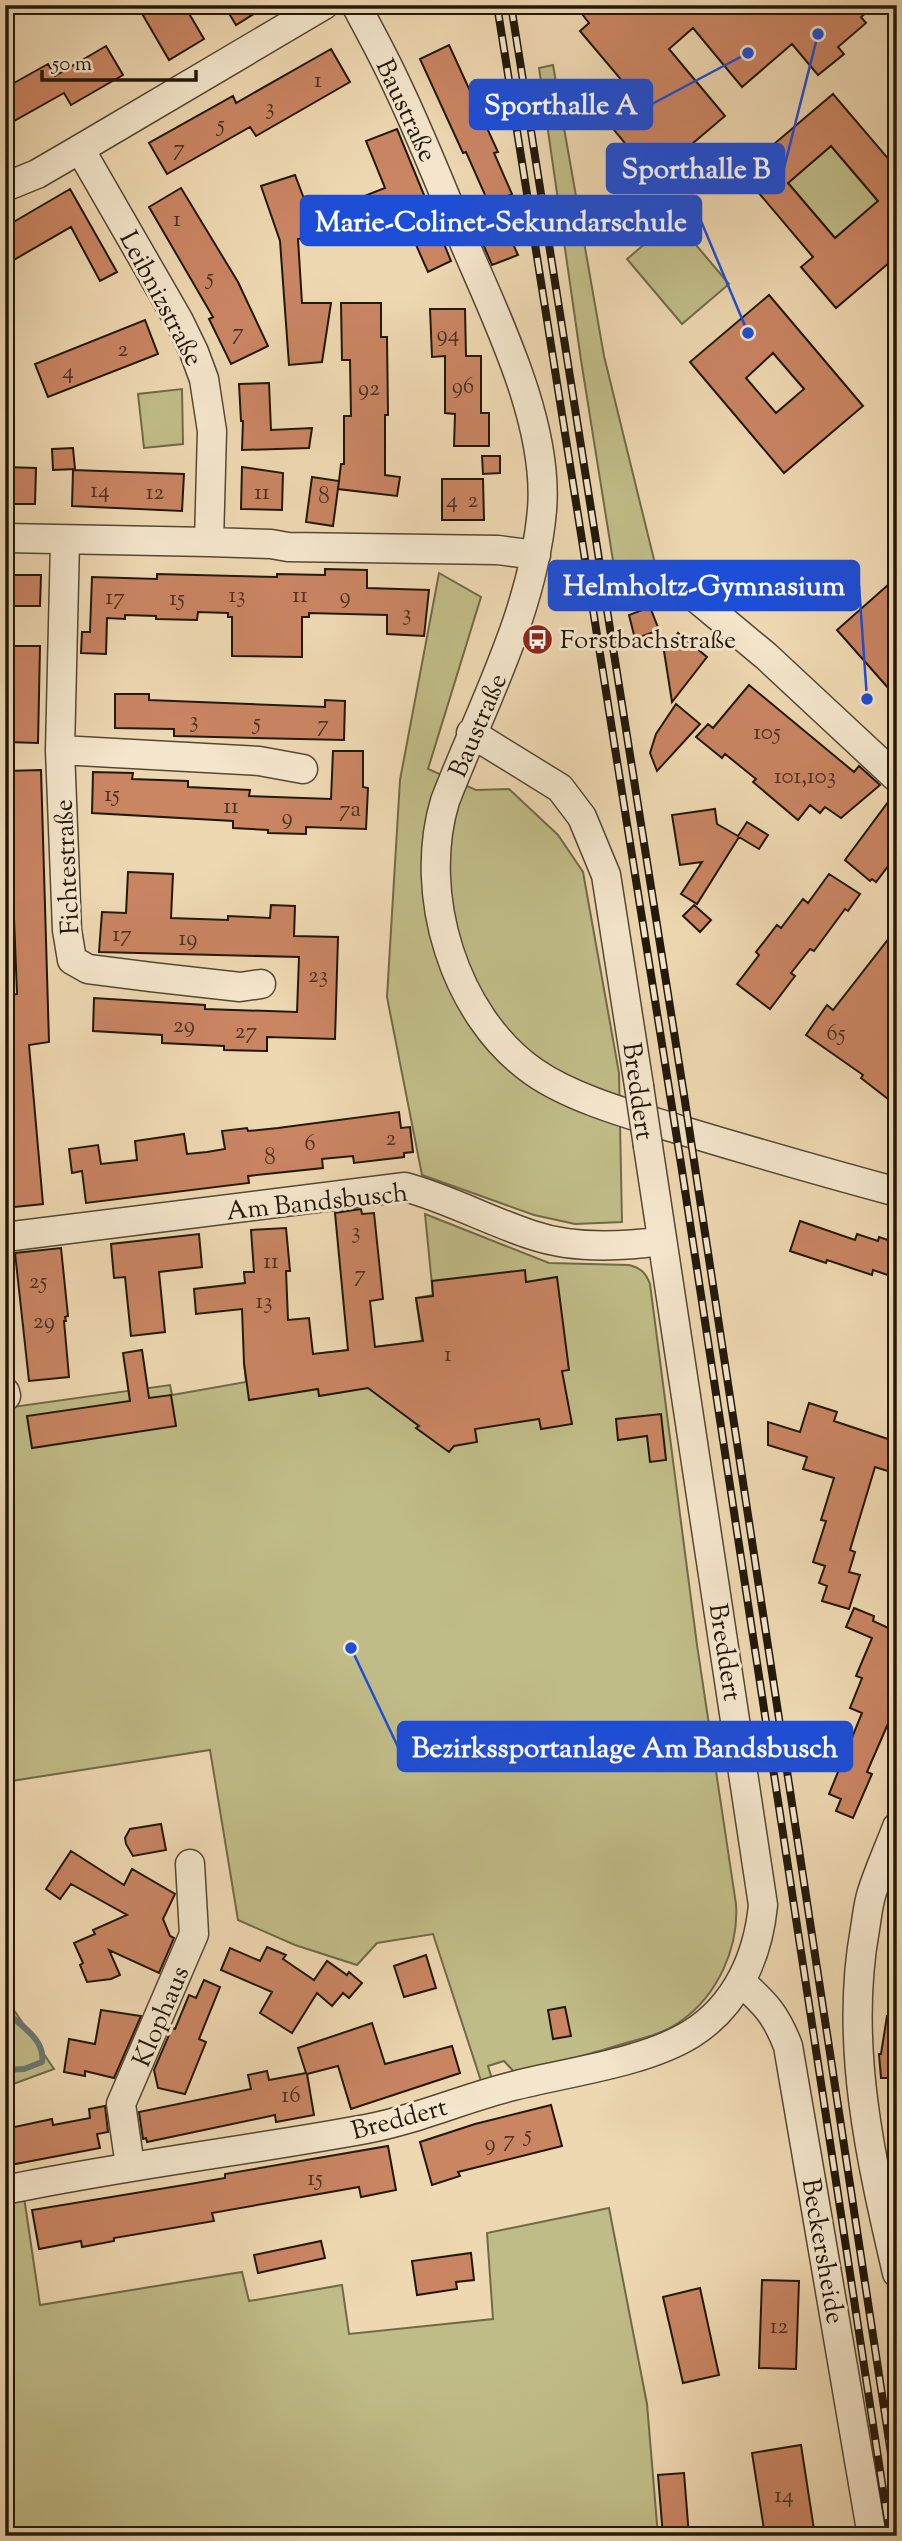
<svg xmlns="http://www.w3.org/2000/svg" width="902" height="2541" font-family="'Sorts Mill Goudy',serif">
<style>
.green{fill:#c0bc87;stroke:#706a49;stroke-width:2}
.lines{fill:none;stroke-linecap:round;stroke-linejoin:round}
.stream{stroke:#6d7772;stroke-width:6}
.building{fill:#ca8563;stroke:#21180b;stroke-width:2;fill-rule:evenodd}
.minor-casing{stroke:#544834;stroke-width:31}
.minor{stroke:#f4e6cc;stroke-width:28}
.rail-casing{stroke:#21180b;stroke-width:8}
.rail{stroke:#f4e6cc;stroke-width:5;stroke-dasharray:16;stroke-linecap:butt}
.minor-bridge-casing{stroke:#544834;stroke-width:31;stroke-linecap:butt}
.minor-bridge{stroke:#f4e6cc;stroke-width:28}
.labels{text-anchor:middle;stroke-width:6;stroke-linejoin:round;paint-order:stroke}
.number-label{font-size:23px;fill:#4b3321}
.street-label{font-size:26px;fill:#21180b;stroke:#f4e6cc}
.poi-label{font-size:26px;fill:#21180b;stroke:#f4e6cc;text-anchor:start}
.leader{fill:none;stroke:#1d4ed8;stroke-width:2.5}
.callout-dot{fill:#1d4ed8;stroke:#f4e6cc;stroke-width:2.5}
.callout{fill:#1d4ed8;stroke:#1d4ed8;stroke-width:2.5}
.callout-label{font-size:28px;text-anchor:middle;font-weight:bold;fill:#fff}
</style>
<rect width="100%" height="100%" fill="#eed8b1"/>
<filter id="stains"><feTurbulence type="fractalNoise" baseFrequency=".00286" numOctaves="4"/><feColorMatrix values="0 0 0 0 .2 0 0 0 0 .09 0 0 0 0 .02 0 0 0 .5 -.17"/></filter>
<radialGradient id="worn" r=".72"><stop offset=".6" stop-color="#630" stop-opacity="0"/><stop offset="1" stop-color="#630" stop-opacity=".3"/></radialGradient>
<path class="green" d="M553,65l51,291 56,228 -42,8 -37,-232 -42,-292z
M831,146l47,55 -43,37 -47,-55z
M674,219l55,65 -47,40 -55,-65z
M182,389l1,55 -39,4 -6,-54z
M439,573l42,24 -53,172 48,21 33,-1 49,46 25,37 36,201 3,149 -47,2 -41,-9 -112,-40 -35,-178 13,-217z
M425,1214l124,49 80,2c12,3 17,8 21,19l47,361 39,259c3,43 -18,91 -55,117 -19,14 -43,18 -65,25 -33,10 -66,19 -99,29l-13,-14 -16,5 4,13 -10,5 -49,-150 -56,9 -20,22 -62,-20 -57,-25 -28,-170 -205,32v-374l165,-23 2,10 74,-13 -2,-19 178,-22 -6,-43 17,-3z
M5,1997l49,72 -49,18z
M24,2197l16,108 202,-33 7,29 93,-16 7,49 144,-15 -6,-86 122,-25 38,196 11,132h-653v-331z"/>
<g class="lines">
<path class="stream" d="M5,2011c15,14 41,29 37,51l-18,7 -19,1"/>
</g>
<path class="building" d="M137,5h47l20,34 -35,21z
M224,5h44l-32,20z
M575,5h300l-14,12 5,6 -28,24 6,7 -26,21 -26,-31 -50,43 -49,-59 -24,21 56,67 -33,28 1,10 -17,3 -26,22 -24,-29 3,-2 -34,-41 29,-24 -44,-52 9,-8z
M449,45l49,107 -4,1 18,41 -4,2 2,5 -15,6 -2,-5 -4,2 -23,-52 -3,1 -43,-94z
M106,46l17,29 -52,30 -7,-12 -59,33v-38l43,-24 7,12z
M331,49l19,33 -94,54 -6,-9 -83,47 -18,-31 84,-47 3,7z
M833,94l64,75v87l-61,52 -35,-41 12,-10 -72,-85zM831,146l47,55 -43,37 -47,-55z
M397,129l54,132 -23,11 -30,-68 -79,32 -21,3 4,64h29l-9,59 -33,3 -9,-124 -19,-55 34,-11 16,42 74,-29 -19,-47z
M181,188l57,94 30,64 -37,18 -22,-45 4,-2 -64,-110z
M70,189l47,83 -17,9 -29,-54 -66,38v-38z
M508,233l10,22 -26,10 -9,-21z
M769,295l94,111 -79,67 -94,-111zM773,353l31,36 -28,24 -30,-35z
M341,303h40v34h6l1,78h-3v60l15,2 -3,19 -59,-7 3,-25h3v-48h7l-1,-56h-8z
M430,309h35l1,47h15v57h8v33h-35l1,-32 -10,-1v-57l-13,1z
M145,320l13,34 -110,43 -13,-33z
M269,383l2,47 41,-2 -3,20 -67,2 1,-29h-2l-2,-37z
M73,448l2,21 -22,1 -1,-21z
M482,456h18v17l-17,1z
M5,467l31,1 -1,36h-30z
M242,467l41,6 -1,37 -41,-1z
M73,470l111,4 -2,37 -110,-5z
M312,477l27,4 -6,45 -27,-4z
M442,479h41l1,41h-42z
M325,569l42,1v18l62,2 -5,46 -37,-2v-19l-78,-2v4h-7v40l-70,-1v-39h-4v-4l-30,-1 -1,8 -41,-1v-3l-31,-1v4l-18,-1 -1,36 -25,-1 1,-21h8l2,-55 65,2v-5l120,3v-3l48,1z
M5,575h36l-1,31h-35z
M897,577v121l-60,-68z
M650,607l9,23 -24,9 -6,-24z
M678,633l29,24 -35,45 -8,-51z
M7,646h33l-2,97 -31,-1 3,-61h-3z
M749,685l105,87 5,-6 21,19 -39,33 -16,-11 -5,6 -10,-8 -12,15 -45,-38 3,-3 -31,-25 -3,4 -26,-21 12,-13 5,4z
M115,694h34v6l176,7v-7l20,1 -1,39 -170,-4v-7l-59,-1z
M676,704l24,20 -43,47 -7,-18 6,-19z
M333,751h30v36l5,1 -2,41 -60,-2v7l-38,-1v-3l-35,-2v-7l-141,-8 1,-41 40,1 -1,6 56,2v6l62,3 -1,6 82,3z
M41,770l8,272 -20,3 14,159 -38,4v-28h2l-2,-120h9l-3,-65 6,-1 -3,-76h-3l-1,-55 -5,1v-37h2l-1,-56z
M894,794h3v77l-8,-6 -13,17 -4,-3 -2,2 -25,-21z
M715,809l2,15 21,12 9,-14 21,13 -9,14 -20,-12 -42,67 -16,-10 21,-32 -22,3 -8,-50z
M128,872l45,2 -2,44 57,2v-4l42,2 1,-13 24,1 -1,30 44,1 -3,102 -68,-2v14l-43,-1v-4l-62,-3v-8l-69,-4 1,-33 111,7v4l92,3 2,-55 -200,-5 3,-40 24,1z
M829,874l31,20 -12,17 -3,-2 -31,42 -4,-2 -19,24 4,3 -25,33 -33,-25 22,-29 -3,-3 21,-27 4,3 22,-29 5,4z
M694,905l17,15 -11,12 -17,-16z
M897,928v178l-36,-28 2,-3 -57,-40 21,-30 6,5z
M399,1112l2,16 9,-1 3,25 -9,1v4l-50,6 -1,-7 -31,3 1,9 -75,8 1,7 -163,20 -4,-32 -10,2 -3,-24 29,-4 3,19 36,-4 -2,-19 49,-7 3,20 20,-2 18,-3 -3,-18 25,-3 1,3 30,-3z
M361,1209l1,5 12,-1 9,86 -13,2 5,46 48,-6 -7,-43 17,-2 -1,-15 93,-11 1,12 31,-5 12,93 -7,1 10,53 -31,5 -2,-10 -64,10 2,13 -23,4 -5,6 -33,-24 3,-2 -51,-38 -49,8 -1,-7 -69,11 -5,-37 -2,-54 -46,5 -2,-25 51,-6 -1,-11h10l-3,-42 35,-2 4,43h-4l2,49 21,-2 4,36 35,-4 -13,-137z
M800,1221l55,19 2,-6 21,7 1,-4 18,6v35l-24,-8 -1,5 -45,-15 -1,3 -36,-12z
M199,1234l3,33 -43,5 6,60 -34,4 -6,-59 -11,1 -3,-34z
M61,1248l7,68 -3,1 1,4h-2l5,56 -40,4 -14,-128z
M142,1350l7,48 22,-3 5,31 -144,22 -5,-32 103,-15 -7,-48z
M809,1403l28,9 -3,9 63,21v32l-22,-7 -25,83 5,2 -6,20 11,3 -11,34 -27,-8 5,-15 -8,-3 6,-17 -12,-4 13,-41 -5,-1 13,-42 -31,-9 4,-12 -39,-12v-23l32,10z
M661,1414l5,46 -16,2 -3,-26 -29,4 -2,-21z
M854,1608l20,8 -1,5 24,11v71l-30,69 5,2 -19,44 -17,-7 5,-12 -12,-5 33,-81 -12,-5 12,-30 -6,-2 16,-38 -26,-11z
M161,1824l5,26 -33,6 -7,-12 -1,-6 5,-9z
M71,1851l53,34 8,-16 43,25 -12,25 7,17 4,2 -15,35 -50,-23 11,25 -9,4 -24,3 -7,-17 3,-2 -9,-20 21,-9 -2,-4 34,-15 -56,-31 -11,15 -14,-10z
M267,1947l19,8 -3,4 31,21 13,-19 20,14 2,-3 13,11 -13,15 -6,-5 -11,13 -15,-13 -25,40 -32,-20 12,-21 -51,-22 9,-22 30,13z
M426,1955l10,33 -32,9 -10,-31z
M204,1980l16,7 -21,52 7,3 -21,52 -27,-6 -4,-18 18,-42 3,1 14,-34 7,3z
M565,2007l6,29 -18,3 -5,-29z
M101,2010l40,6 -27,62 -29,-7v5l-21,-4 5,-33 26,5z
M887,2016h10v62h-16l-2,-24h2z
M372,2023l13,41 67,-18 8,27 -109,36 -13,-43 -31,8 7,41 -38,7 -1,-7 -128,27 -1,-4 -3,1 -4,-27 112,-23 -3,-14 19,-4 2,9 37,-7 -8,-25z
M551,2105l11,41 -104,26 2,4 -28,9 -12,-43 55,-18z
M105,2106l3,26 -11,2 3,14 -95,18v-37l47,-10 1,6 37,-7 -1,-9z
M388,2146l8,44 -35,7 -2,-10 -147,26 2,8 -100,17v3l-32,6 -1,-6 -42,8 -7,-39 158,-26 35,-6v-4z
M321,2241l4,17 -67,15 -4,-18z
M471,2253l3,27 -18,2 1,7 -40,6 -5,-34z
M762,2280l37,1 -3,88 -37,-1z
M700,2288l19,87 -36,8 -20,-86z
M801,2445l14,91h-50l-13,-83z
M684,2473l5,63h-26l-5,-61z"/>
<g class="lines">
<defs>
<path id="minor" d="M356,5c13,25 27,50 39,76 26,54 48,110 71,166 33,77 83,178 76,263 -9,103 -60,195 -97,291 -28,93 9,215 89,271 39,27 98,43 143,57 73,22 146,43 220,63
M80,149l99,172 15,31 10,27 8,52 -3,111
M5,187l32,-13 43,-25 244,-144
M5,538l204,4 62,2 17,3 210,3 38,5
M65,541l-5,209 7,180 5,30 16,9 63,8 89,10 21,-3
M683,587l83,69 131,122
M471,733l89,55 22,29 24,58 33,211
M60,750l199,11 44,8
M5,1237l400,-50c44,12 84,34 127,48 41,14 88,12 130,6
M5,1392l1,4
M897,1827c-8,21 -18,43 -25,65 -4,12 -5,25 -7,37 -21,115 6,232 32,344
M741,1982c25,22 35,33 47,64l84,490
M130,2166l-9,-62 73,-170 -4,-70
M5,2190c120,-25 241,-39 361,-61 50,-9 98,-31 147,-43 54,-14 131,-23 178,-52 45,-28 67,-77 72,-129l-115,-759"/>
</defs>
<use href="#minor" class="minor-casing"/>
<use href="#minor" class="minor"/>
<defs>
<path id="rail" d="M497,5l184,1159 209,1372
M511,5l173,1090 213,1398"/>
</defs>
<use href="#rail" class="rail-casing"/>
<use href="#rail" class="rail"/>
<defs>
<path id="minor-bridge" d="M639,1086l9,60"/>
</defs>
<use href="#minor-bridge" class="minor-bridge-casing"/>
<use href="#minor-bridge" class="minor-bridge"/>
</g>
<defs>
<symbol id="bus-disc" viewBox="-11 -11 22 22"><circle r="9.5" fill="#8f2418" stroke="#f4e6cc"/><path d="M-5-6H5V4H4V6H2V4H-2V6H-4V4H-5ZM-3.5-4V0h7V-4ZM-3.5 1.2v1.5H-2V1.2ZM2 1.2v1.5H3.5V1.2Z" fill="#fff"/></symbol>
</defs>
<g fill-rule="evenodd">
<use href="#bus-disc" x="520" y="622" width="35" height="35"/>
</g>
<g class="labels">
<g class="number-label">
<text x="318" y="87">1</text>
<text x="270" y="114">3</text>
<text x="221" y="131">5</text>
<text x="179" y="155">7</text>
<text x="177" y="226">1</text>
<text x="210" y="284">5</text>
<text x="238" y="339">7</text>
<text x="448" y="341">94</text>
<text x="123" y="356">2</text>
<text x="68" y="378">4</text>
<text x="463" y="393">96</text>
<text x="369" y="395">92</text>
<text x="100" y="497">14</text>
<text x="155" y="499">12</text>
<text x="262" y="499">11</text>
<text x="324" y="503">8</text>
<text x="452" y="507">4</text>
<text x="473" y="507">2</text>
<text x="237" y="602">13</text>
<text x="300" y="602">11</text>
<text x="345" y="603">9</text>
<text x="115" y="604">17</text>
<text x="177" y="605">15</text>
<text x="407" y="620">3</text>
<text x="194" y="727">3</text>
<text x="257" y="729">5</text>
<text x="323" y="731">7</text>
<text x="767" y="739">105</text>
<text x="805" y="783">101,103</text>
<text x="112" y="801">15</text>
<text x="231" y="813">11</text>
<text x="350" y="816">7a</text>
<text x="287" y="824">9</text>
<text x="122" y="941">17</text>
<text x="188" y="945">19</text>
<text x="318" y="982">23</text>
<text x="184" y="1032">29</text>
<text x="246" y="1038">27</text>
<text x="836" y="1040">65</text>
<text x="391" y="1145">2</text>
<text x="310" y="1150">6</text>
<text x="270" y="1164">8</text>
<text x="356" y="1238">3</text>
<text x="271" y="1268">11</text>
<text x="360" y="1281">7</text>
<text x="38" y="1288">25</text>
<text x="264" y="1308">13</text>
<text x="44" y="1328">29</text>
<text x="448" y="1361">1</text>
<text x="291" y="2102">16</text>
<text x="528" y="2141">5</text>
<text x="509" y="2146">7</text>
<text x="490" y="2150">9</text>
<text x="315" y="2185">15</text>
<text x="779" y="2333">12</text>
<text x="784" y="2502">14</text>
</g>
<g class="street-label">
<text transform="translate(407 110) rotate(65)" y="9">Baustraße</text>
<text transform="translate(162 298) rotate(62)" y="9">Leibnizstraße</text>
<text transform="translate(477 725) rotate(-67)" y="9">Baustraße</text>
<text transform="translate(66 867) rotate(-93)" y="9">Fichtestraße</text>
<text transform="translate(639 1091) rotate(82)" y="9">Breddert</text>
<text transform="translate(317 1201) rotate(-6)" y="9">Am Bandsbusch</text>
<text transform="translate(726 1652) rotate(81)" y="9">Breddert</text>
<text transform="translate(160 2016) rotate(-67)" y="9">Klophaus</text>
<text transform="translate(399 2118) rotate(-15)" y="9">Breddert</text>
<text transform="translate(824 2251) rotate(80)" y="9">Beckersheide</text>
</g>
<g class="poi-label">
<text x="560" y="648">Forstbachstraße</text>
</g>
</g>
<path class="leader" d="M748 53L652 104M818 34L784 168M748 333L701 221M867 699L859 585M351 1648L398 1747"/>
<g class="callout-dot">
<circle cx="748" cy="53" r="7"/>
<circle cx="818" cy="34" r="7"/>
<circle cx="748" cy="333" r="7"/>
<circle cx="867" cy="699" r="7"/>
<circle cx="351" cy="1648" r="7"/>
</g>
<g class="callout">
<rect x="470" y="80" width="182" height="49" rx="7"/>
<rect x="607" y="144" width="177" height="49" rx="7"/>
<rect x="301" y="196" width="400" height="49" rx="7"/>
<rect x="549" y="561" width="310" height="49" rx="7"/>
<rect x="398" y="1722" width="454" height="49" rx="7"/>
</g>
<g class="callout-label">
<text x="561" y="114">Sporthalle A</text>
<text x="696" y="178">Sporthalle B</text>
<text x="501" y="231">Marie-Colinet-Sekundarschule</text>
<text x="704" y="595">Helmholtz-Gymnasium</text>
<text x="625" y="1757">Bezirkssportanlage Am Bandsbusch</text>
</g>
<rect width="902" height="2541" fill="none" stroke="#eed8b1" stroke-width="28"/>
<rect x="7" y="7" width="888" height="2527" fill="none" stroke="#21180b" stroke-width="3.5"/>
<rect x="14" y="14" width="874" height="2513" fill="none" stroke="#21180b" stroke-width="2"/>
<path d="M42 70v10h154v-10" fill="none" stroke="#21180b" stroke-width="3.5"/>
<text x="52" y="70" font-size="21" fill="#21180b" stroke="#f4e6cc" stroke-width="5" paint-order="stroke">50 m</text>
<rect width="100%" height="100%" filter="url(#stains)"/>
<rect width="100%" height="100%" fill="url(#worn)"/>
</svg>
